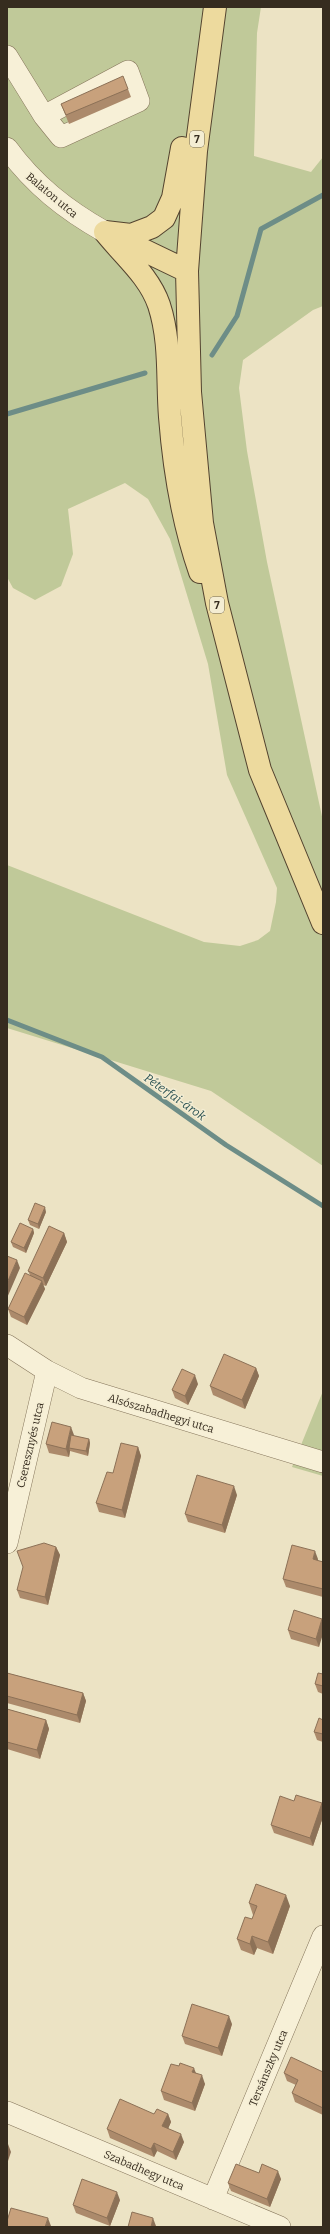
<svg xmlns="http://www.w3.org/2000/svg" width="330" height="2234" font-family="Bitter,serif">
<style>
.green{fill:#c0c999}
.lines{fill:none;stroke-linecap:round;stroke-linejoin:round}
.stream{stroke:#6d8d87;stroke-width:5}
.minor-casing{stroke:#85755b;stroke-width:22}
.major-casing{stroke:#53432f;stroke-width:24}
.minor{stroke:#f7f0d7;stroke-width:21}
.major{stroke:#edda9e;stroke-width:22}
.wall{fill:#ac8a6b}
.shaded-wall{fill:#8c7157}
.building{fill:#c8a17c;stroke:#8c7157}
.labels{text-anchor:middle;stroke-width:3;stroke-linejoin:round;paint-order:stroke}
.shield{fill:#f4edd3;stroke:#6f6655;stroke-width:1}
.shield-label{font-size:10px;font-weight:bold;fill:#362c1f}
.street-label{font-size:11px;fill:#362c1f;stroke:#f4edd3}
.water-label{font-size:12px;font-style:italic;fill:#2f5555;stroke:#f4edd3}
</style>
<rect width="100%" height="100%" fill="#ece3c4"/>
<path class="green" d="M7,7h254l-4,26 -3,123 57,16 12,-15v149l-10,4 -70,50 -4,28 8,63 20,111 56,259v345l-112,-75 -204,-63v-163l197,77 36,4 18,-6 12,-9 6,-29 1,-14 -50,-113 -19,-111 -38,-125 -22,-40 -23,-16 -57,26 5,45 -12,32 -26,14 -22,-12 -6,-11z
M323,1391v85l-31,-9z"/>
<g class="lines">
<path class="stream" d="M212,355l25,-39 24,-87 62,-34
M7,414l138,-41
M7,1020l95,37 124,88 97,61"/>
<defs>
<path id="minor" d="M7,56l37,60 17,21 78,-36 -11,-30 -84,45
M7,148c27,37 59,62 98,84
M7,1345l40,26 34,17 242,74
M7,1543l40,-172
M7,2112l273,115
M213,2199l110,-263"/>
<path id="major" d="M215,7l-19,144 -9,120 3,121 12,131 15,80 43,167 63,153
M105,232c20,25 44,44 54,73 12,37 8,74 11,112 4,52 13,106 30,155
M105,232l26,3 21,-8 12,-9 9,-20 9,-50
M112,235l75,36"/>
</defs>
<use href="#minor" class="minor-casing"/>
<use href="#major" class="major-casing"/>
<use href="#minor" class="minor"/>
<use href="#major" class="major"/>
</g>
<path class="wall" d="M128,89l3,8 -62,27 -8,-20z
M46,1212l-7,17 -9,-4 -2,-5z
M33,1229l1,4 -8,20 -13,-6 -2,-5z
M64,1233l3,9 -21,44 -3,-1 2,4 -18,36 -16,-8 -3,-8 22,-34 -2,-4z
M256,1368l3,8 -14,33 -32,-14 -3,-9z
M198,1384l-10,21 -13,-7 -3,-8z
M74,1435v1l15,3 1,4 -2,13 -18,-5 -1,6 -20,-4 -3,-9z
M138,1447l3,9 -16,62 -26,-6 -3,-9 17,-30z
M237,1495l-12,38 -37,-11 -3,-8z
M56,1547l4,8 -12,50 -28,-7 -3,-8z
M318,1559v2l5,1v35l-37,-10 -3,-8z
M322,1619l-3,28 -28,-8 -3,-9z
M7,1673l76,20 3,8 -6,22 -73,-20z
M323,1674v20l-5,-2 -3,-8z
M7,1709l39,11 3,9 -9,30 -33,-10z
M323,1720v22l-6,-2 -3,-8z
M294,1801l28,2 1,3v11l-10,29 -39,-13 -3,-8z
M249,1903l41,3 -17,48 -16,-6 -3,7 -13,-5 -4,-11 15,-20 2,-4h-1z
M232,2024l-10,32 -37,-12 -3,-8z
M179,2066l17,7 9,11 -10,27 -31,-11 -3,-9z
M323,2072v43l-28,-13 -3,-9 4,-8 -9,-4 -3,-8z
M154,2114h14l3,8 -3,6 16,14 -8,18 -19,-9 -3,6 -44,-19 -3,-9z
M259,2173l22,6 -11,28 -39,-16 -3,-8z
M120,2200l-10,26 -34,-13 -3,-8z"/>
<path class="shaded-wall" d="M45,1207l1,5 -7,17 -1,-5z
M33,1229l1,4 -8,20 -2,-5z
M64,1233l3,9 -21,44 -3,-8z
M17,1260l3,8 -13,30v-15z
M42,1281l3,8 -18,36 -3,-8z
M256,1368l3,8 -14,33 -3,-9z
M195,1375l3,9 -10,21 -3,-9z
M71,1427l3,8 -3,13h-2l1,3 -1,6 -3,-8z
M89,1439l1,4 -2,13 -2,-5z
M138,1447l3,9 -16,62 -3,-8z
M234,1486l3,9 -12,38 -3,-8z
M56,1547l4,8 -12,50 -3,-8z
M315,1551l3,8 -2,9 -3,-9z
M322,1619l1,2v13l-4,13 -3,-8z
M83,1693l3,8 -6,22 -3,-8z
M46,1720l3,9 -9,30 -3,-9z
M322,1803l1,3v11l-10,29 -3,-8z
M286,1895l4,11 -17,48 -5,-12z
M252,1936l5,12 -3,7 -4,-11z
M229,2016l3,8 -10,32 -4,-8z
M194,2068l3,8 -5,-4z
M202,2075l3,9 -10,27 -3,-8z
M168,2114l3,8 -5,12 -4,-8z
M181,2134l3,8 -8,18 -3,-8z
M154,2143l3,8 -3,6 -3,-8z
M8,2144l3,8 -4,12v-18z
M278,2171l3,8 -11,28 -3,-8z
M117,2192l3,8 -10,26 -3,-8z
M48,2218l3,8 -1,1h-5z
M153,2218l3,8v1h-5z"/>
<path class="building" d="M123,76l5,13 -62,26 -5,-11z
M35,1203l10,4 -7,17 -10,-4z
M20,1223l13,6 -9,19 -13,-6z
M49,1226l15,7 -21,45 -15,-7z
M7,1256l10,4 -10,23z
M25,1273l17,8 -18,36 -16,-8z
M224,1354l32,14 -14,32 -32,-14z
M182,1369l13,6 -10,21 -13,-6z
M52,1422l19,5 -5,22 -20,-5z
M71,1435l18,4 -3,12 -17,-3z
M121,1443l17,4 -16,63 -26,-7 11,-31 6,1z
M197,1475l37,11 -12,39 -37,-11z
M44,1543l12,4 -11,50 -28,-7 6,-23 -6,-16z
M292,1545l23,6 -2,8 10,3v27l-40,-10z
M294,1610l28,9 -6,20 -28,-9z
M7,1673l76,20 -6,22 -70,-19z
M318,1673l5,1v12l-8,-2z
M7,1709l39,11 -9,30 -30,-8z
M319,1718l4,2v14l-9,-2z
M296,1795l26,8 -12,35 -39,-13 9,-29 14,5z
M256,1884l30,11 -18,47 -16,-6 -2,8 -13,-5 8,-22 7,2 5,-13 -8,-3z
M192,2004l37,12 -11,32 -36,-12z
M291,2057l32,15v36l-31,-15 6,-13 -14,-7z
M180,2063l14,5 -2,4 10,3 -10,28 -31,-12 10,-27 8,2z
M120,2099l34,15 3,-5 11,5 -6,12 19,8 -8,18 -19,-9 -3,6 -44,-20z
M236,2164l23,9 3,-9 16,7 -11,28 -39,-16z
M82,2179l35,13 -10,26 -34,-13z
M11,2208l37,10 -3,9h-38v-6z
M132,2212l21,6 -2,9h-23z"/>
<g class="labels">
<g class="shield">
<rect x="190" y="131" width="14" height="16" rx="3"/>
<rect x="210" y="597" width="14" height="16" rx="3"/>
</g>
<g class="shield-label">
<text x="197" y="143">7</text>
<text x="217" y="609">7</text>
</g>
<g class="street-label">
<text transform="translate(52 195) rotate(40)" y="4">Balaton utca</text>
<text transform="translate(161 1413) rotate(17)" y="4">Alsószabadhegyi utca</text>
<text transform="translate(30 1445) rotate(-77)" y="4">Cseresznyés utca</text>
<text transform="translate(268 2068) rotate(-67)" y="4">Tersánszky utca</text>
<text transform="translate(144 2170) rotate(23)" y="4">Szabadhegy utca</text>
</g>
<g class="water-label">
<text transform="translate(175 1097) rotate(35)" y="4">Péterfai-árok</text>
</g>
</g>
<rect width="330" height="2234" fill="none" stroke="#362c1f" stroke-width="16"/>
</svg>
